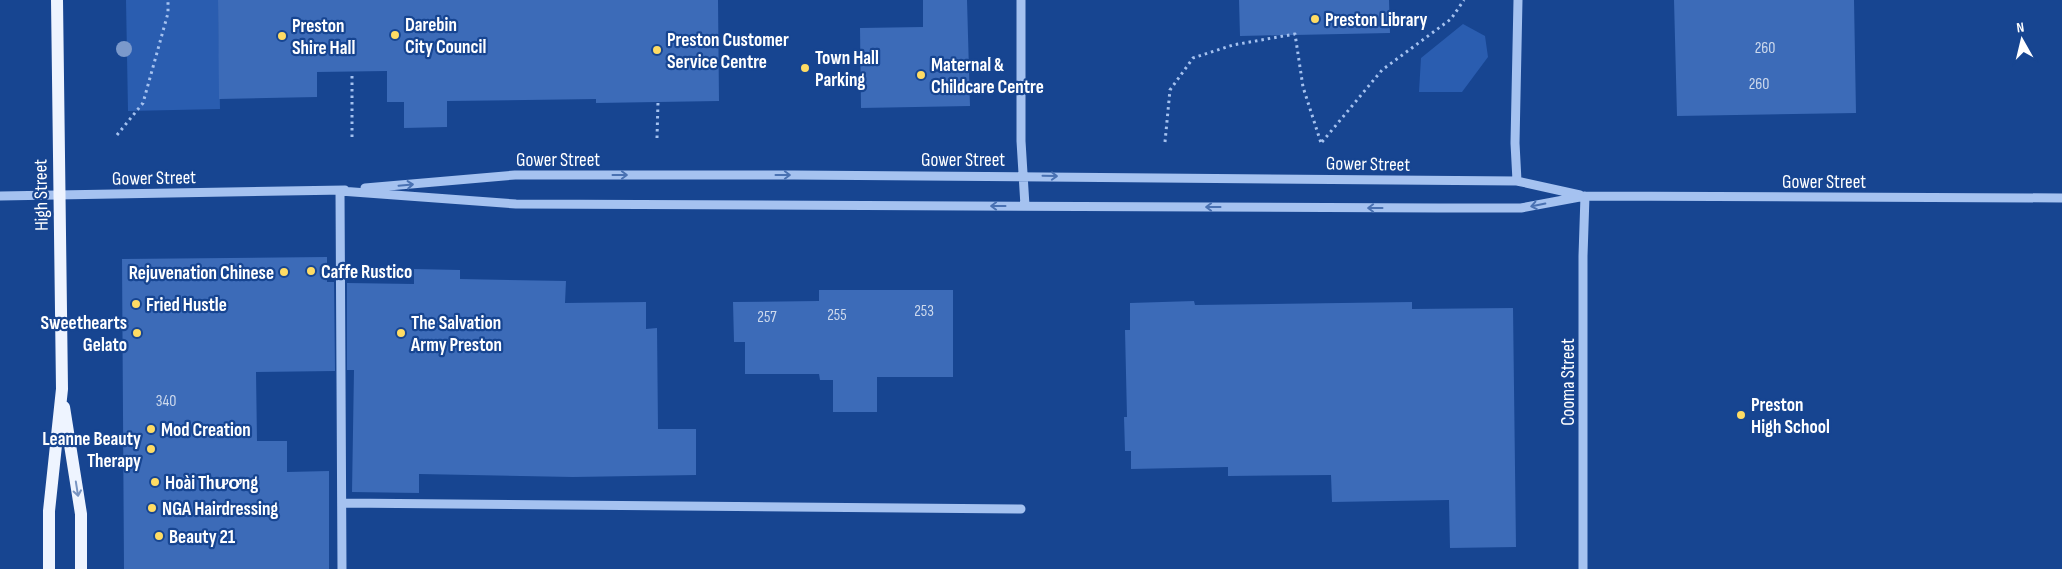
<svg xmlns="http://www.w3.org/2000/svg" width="2062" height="569" font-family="'Sofia Sans Condensed',sans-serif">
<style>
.green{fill:#2a5db0}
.building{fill:#3c6bb8}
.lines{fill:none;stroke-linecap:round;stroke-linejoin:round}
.path{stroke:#a5c2f0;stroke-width:3;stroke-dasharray:2.5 4;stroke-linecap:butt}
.minor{stroke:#a5c2f0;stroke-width:9}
.major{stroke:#eef4ff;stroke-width:12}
.tree{fill:#7b99cb}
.oneway{stroke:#4971b2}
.oneway2{stroke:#7894c2}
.poi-dot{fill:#ffdc64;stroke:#174591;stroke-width:2}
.labels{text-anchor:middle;stroke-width:4.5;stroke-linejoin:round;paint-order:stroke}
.number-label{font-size:16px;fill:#cedaed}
.poi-label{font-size:19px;font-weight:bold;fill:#fff;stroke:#174591;text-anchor:start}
.street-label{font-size:19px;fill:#fff;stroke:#174591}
</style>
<rect width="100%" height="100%" fill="#174591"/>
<path class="green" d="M126,0h92l2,109 -92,2z
M1463,24l22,12 3,21 -26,35h-43l2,-34z"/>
<path class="building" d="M218,0h500l1,101 -123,2v-4l-149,2v26l-43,1v-26h-17v-31l-70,1v25l-98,2z
M923,0h44l3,106 -109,2 -1,-80 63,-1z
M1239,0h150l1,33 -150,3z
M1674,0h180l2,113 -179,3z
M327,257v25h7l1,89 -79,1 1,69h30v31l42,-1v98h-205l-2,-310z
M414,269l46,1v9l106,2 -1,22 81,-1v27l11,-1 1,101h38v46l-123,2 -154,-3v19l-67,-1 2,-122h-7v-87l67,1z
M819,290h134v87h-76v35h-44v-32h-13l-1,-6h-74v-32h-11l-1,-40 86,-1z
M1194,301l1,4 217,-3v7l101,-1 3,239 -66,1 -1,-48 -117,2 -1,-27 -103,1v-9l-97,2v-18h-6l-1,-34h3l-2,-87h5v-27z"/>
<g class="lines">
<path class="path" d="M117,135l26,-32 25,-90v-13
M352,137v-65
M657,138l1,-36
M1165,142l5,-52 23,-32 40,-13 62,-11 8,53 18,56
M1322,142l60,-72 69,-51 13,-19"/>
<path class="minor" d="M1021,0v141l4,65
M1517,181l-2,-38 3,-143
M365,188l150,-13h279l723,6 63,14
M340,191l176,13 923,4h82l64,-12 477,2
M340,191l2,378
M0,196l345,-6
M342,503l679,6
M1583,569v-313l2,-60"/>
<path class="major" d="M64,407l17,107v55
M49,569v-58l13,-122 -5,-389"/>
</g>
<circle class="tree" cx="124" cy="49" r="8"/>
<defs><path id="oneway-shaft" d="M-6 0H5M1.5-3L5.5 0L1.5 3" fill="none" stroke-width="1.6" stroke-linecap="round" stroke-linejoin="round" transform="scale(1.25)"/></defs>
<g class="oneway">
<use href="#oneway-shaft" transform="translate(620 175)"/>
<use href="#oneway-shaft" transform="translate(783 175)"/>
<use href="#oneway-shaft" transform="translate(1050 176) rotate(1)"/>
<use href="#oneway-shaft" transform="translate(406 185) rotate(-5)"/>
<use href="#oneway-shaft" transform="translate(1538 205) rotate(169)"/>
<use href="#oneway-shaft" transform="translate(998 206) rotate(-180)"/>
<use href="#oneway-shaft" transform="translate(1213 207) rotate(-180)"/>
<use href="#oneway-shaft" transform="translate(1375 208) rotate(-180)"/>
</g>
<use class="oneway2" href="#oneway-shaft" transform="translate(77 489) rotate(81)"/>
<g class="poi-dot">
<circle cx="1315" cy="19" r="5"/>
<circle cx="395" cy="35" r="5"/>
<circle cx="282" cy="36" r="5"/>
<circle cx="657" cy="50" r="5"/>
<circle cx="805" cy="68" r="5"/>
<circle cx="921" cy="75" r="5"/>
<circle cx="311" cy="271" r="5"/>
<circle cx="284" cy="272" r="5"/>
<circle cx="136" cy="304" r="5"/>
<circle cx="137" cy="333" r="5"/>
<circle cx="401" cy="333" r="5"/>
<circle cx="1741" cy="415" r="5"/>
<circle cx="151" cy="429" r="5"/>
<circle cx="151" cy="449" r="5"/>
<circle cx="155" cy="482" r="5"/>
<circle cx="152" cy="508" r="5"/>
<circle cx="159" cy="536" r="5"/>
</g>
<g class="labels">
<g class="number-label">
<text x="1765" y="53">260</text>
<text x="1759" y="89">260</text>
<text x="924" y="316">253</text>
<text x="837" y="320">255</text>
<text x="767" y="322">257</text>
<text x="166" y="406">340</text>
</g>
<g class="poi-label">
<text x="1325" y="26">Preston Library</text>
<text x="405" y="31">Darebin<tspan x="405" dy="22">City Council</tspan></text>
<text x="292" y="32">Preston<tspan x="292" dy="22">Shire Hall</tspan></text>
<text x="667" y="46">Preston Customer<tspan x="667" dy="22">Service Centre</tspan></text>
<text x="815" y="64">Town Hall<tspan x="815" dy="22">Parking</tspan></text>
<text x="931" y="71">Maternal &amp;<tspan x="931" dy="22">Childcare Centre</tspan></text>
<text x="321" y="278">Caffe Rustico</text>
<text x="274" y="279" text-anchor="end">Rejuvenation Chinese</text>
<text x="146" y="311">Fried Hustle</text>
<text x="127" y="329" text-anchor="end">Sweethearts<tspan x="127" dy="22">Gelato</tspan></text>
<text x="411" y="329">The Salvation<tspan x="411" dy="22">Army Preston</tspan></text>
<text x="1751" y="411">Preston<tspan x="1751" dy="22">High School</tspan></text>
<text x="161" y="436">Mod Creation</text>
<text x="141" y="445" text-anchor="end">Leanne Beauty<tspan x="141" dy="22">Therapy</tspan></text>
<text x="165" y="489">Hoài Thương</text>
<text x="162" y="515">NGA Hairdressing</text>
<text x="169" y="543">Beauty 21</text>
</g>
<g class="street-label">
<text x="558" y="166">Gower Street</text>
<text x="963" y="166">Gower Street</text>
<text transform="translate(1368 163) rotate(1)" y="7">Gower Street</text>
<text transform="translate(154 177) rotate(-1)" y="7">Gower Street</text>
<text x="1824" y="188">Gower Street</text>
<text transform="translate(40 195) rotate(-91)" y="7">High Street</text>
<text transform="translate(1567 382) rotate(-90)" y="7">Cooma Street</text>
</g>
</g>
<g transform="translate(2022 40) rotate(352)" stroke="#174591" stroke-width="4" paint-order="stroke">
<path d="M0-4L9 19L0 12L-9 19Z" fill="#ffffff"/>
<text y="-8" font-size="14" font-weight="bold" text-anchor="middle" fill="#ffffff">N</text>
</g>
</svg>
